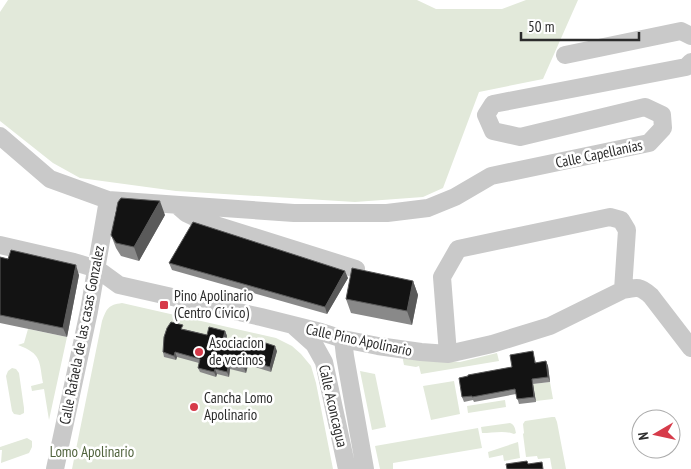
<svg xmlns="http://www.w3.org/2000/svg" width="691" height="469" font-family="'PT Sans Narrow',sans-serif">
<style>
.green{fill:#e2e9da}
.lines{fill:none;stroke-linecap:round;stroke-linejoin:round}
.minor{stroke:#c9c9c9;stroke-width:18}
.wall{fill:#898989}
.shaded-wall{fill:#5a5a5a}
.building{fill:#131313;stroke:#5a5a5a}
.poi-dot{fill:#d63b4a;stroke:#fff;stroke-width:2}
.labels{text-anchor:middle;stroke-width:5;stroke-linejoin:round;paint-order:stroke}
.street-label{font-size:15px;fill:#2c2c2c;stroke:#fff}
.poi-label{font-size:15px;fill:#2c2c2c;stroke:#fff;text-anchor:start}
.park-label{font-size:15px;fill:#50633d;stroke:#fff}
</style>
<rect width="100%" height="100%" fill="#fff"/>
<path class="green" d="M8,0h409l19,9h66l24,-9h52l-35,79 -64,13 -36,96 -20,9 -68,5 -179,-11 -96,-13 -27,-15 -53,-42v-109z
M122,303l154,35 16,8 9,8 10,12 5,17 17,86h-261l30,-148c5,-13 6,-16 20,-18z
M28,329l39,8 -18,83 -5,-31 -12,2 -1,-5 12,-3c-4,-22 -1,-29 -25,-38l6,-2z
M497,353l2,8 -78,13 -2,-8 -3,1 -12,-2 -2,-10 16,4 42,3z
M12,368l4,1 3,4 5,35v5l-4,2 -6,-1 -2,-3 -6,-35 2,-5z
M360,371l15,3 11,53 -14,3z
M454,381l6,33 -29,6 -8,-34z
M550,382l3,17 -17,2 -3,-17z
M505,400l1,7 -38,6 -1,-7z
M552,417h3l2,5 9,47h-14l-2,-11 -12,1 -1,-3 -11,1 -3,-23 1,-1 -1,-9 2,-3z
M510,423c5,2 5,6 6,10l-2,1c-9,-4 -22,-1 -32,-1l-1,-6z
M478,428l4,20 -89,15v6h-13l-5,-23z
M27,438l5,3v6l-3,6 -28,10 1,-13h-2v-3z
M518,442l2,16 -16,3 -1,-6 -14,3 -1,-6z"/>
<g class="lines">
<path class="minor" d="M565,55l116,-24 10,5
M0,136l50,43 58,21 186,13h93l41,-5 27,-11 36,-21 158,-33 14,-15 -1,-13 -17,-8 -125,30 -27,-6 -7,-16 7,-11 193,-37 5,-5
M178,206l8,7 17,8 153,48
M0,245l74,17 23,7 22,16 142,32 60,15 22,7 35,7 43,6 27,2 44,-10 58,-18 73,-36c14,-3 17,-4 28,6l40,52
M295,327l19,17 10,18 23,107
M343,339l2,17 20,113
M448,354l-6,-77 16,-28 152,-32 11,3 6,10 -4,60
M55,469l34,-158 19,-111"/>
</g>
<path class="wall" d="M165,215l-26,46 -18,-5 -5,-8 -5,-13z
M0,257l79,18 -12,62 -67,-14z
M169,263l179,15 -21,36 -155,-44z
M413,281l5,14 -6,30 -61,-12 -5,-14z
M184,329l23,6 18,-4 2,5 -2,7 21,7 31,1 -6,21 -23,-7 -2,8 -16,-4 -1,8 -12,-3 -1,3 -16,-5 -2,-4 1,-5 -22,-6 -1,3 -12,-3 -1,-5z
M534,356l2,7 10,-2 2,5 2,16 -17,2 3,18 -17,2 -3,-10 -42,8 -1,-2 -9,2 -2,-5 50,-30z"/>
<path class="shaded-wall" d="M160,201l5,14 -26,46 -5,-14z
M76,265l3,10 -12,62 -4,-9z
M345,271l3,7 -21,36 -2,-7z
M413,281l5,14 -6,30 -5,-14z
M225,331l2,5 -3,12 -2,-5z
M275,346l2,5 -6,21 -1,-5z
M175,352l2,5 -1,3 -2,-4z
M246,360l2,5 -2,8 -2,-5z
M546,361l2,5 2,16 -2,-5z
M229,364l1,5 -1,8 -2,-5z
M215,369l2,5 -1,3 -2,-5z
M532,379l1,5 3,18 -2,-5z"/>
<path class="building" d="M121,198l39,3 -26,46 -18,-4 -5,-8 7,-33z
M193,222l152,49 -20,36 -156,-44z
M11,250l65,15 -13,63 -63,-13v-58l8,2z
M352,268l61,13 -6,30 -61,-12z
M171,322l12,3 -2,4 26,6 2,-8 16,4 -3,12 24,7 4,-12 25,8 -5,21 -24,-7 -2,8 -15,-4 -2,8 -12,-3 -1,3 -16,-4 2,-9 -25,-7 -1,4 -11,-4 1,-15 3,-9z
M533,351l2,12 11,-2 2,16 -16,2 2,18 -17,2 -2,-10 -43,8v-1l-10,1 -3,-19 9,-2v-1l44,-8 -2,-12z
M527,461l1,3 14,-2 1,7h-36l-1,-5z"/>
<g class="poi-dot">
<rect x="159" y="300" width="10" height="10" rx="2.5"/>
<circle cx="199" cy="352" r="5"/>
<circle cx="194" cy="407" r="5"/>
</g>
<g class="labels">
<g class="street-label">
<text transform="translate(599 154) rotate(-12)" y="5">Calle Capellanías</text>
<text transform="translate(82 335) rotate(-79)" y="5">Calle Rafaela de las casas Gonzalez</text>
<text transform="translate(359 340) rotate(12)" y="5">Calle Pino Apolinario</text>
<text transform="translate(333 406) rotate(77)" y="5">Calle Aconcagua</text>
</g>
<g class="poi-label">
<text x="174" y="301">Pino Apolinario<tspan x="174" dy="17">(Centro Cívico)</tspan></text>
<text x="209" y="348">Asociacion<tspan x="209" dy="17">de vecinos</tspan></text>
<text x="204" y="403">Cancha Lomo<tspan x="204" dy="17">Apolinario</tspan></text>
</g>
<g class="park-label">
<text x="92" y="457">Lomo Apolinario</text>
</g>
</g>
<g transform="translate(656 434) rotate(261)"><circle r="24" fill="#ffffff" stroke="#ababab"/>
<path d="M0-4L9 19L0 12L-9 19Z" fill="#d63b4a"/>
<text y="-8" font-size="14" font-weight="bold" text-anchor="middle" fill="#2c2c2c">N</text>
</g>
<path d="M521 32v8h118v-8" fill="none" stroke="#2c2c2c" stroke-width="2.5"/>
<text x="528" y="32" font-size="15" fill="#2c2c2c" stroke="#ffffff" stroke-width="4" paint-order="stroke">50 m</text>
</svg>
